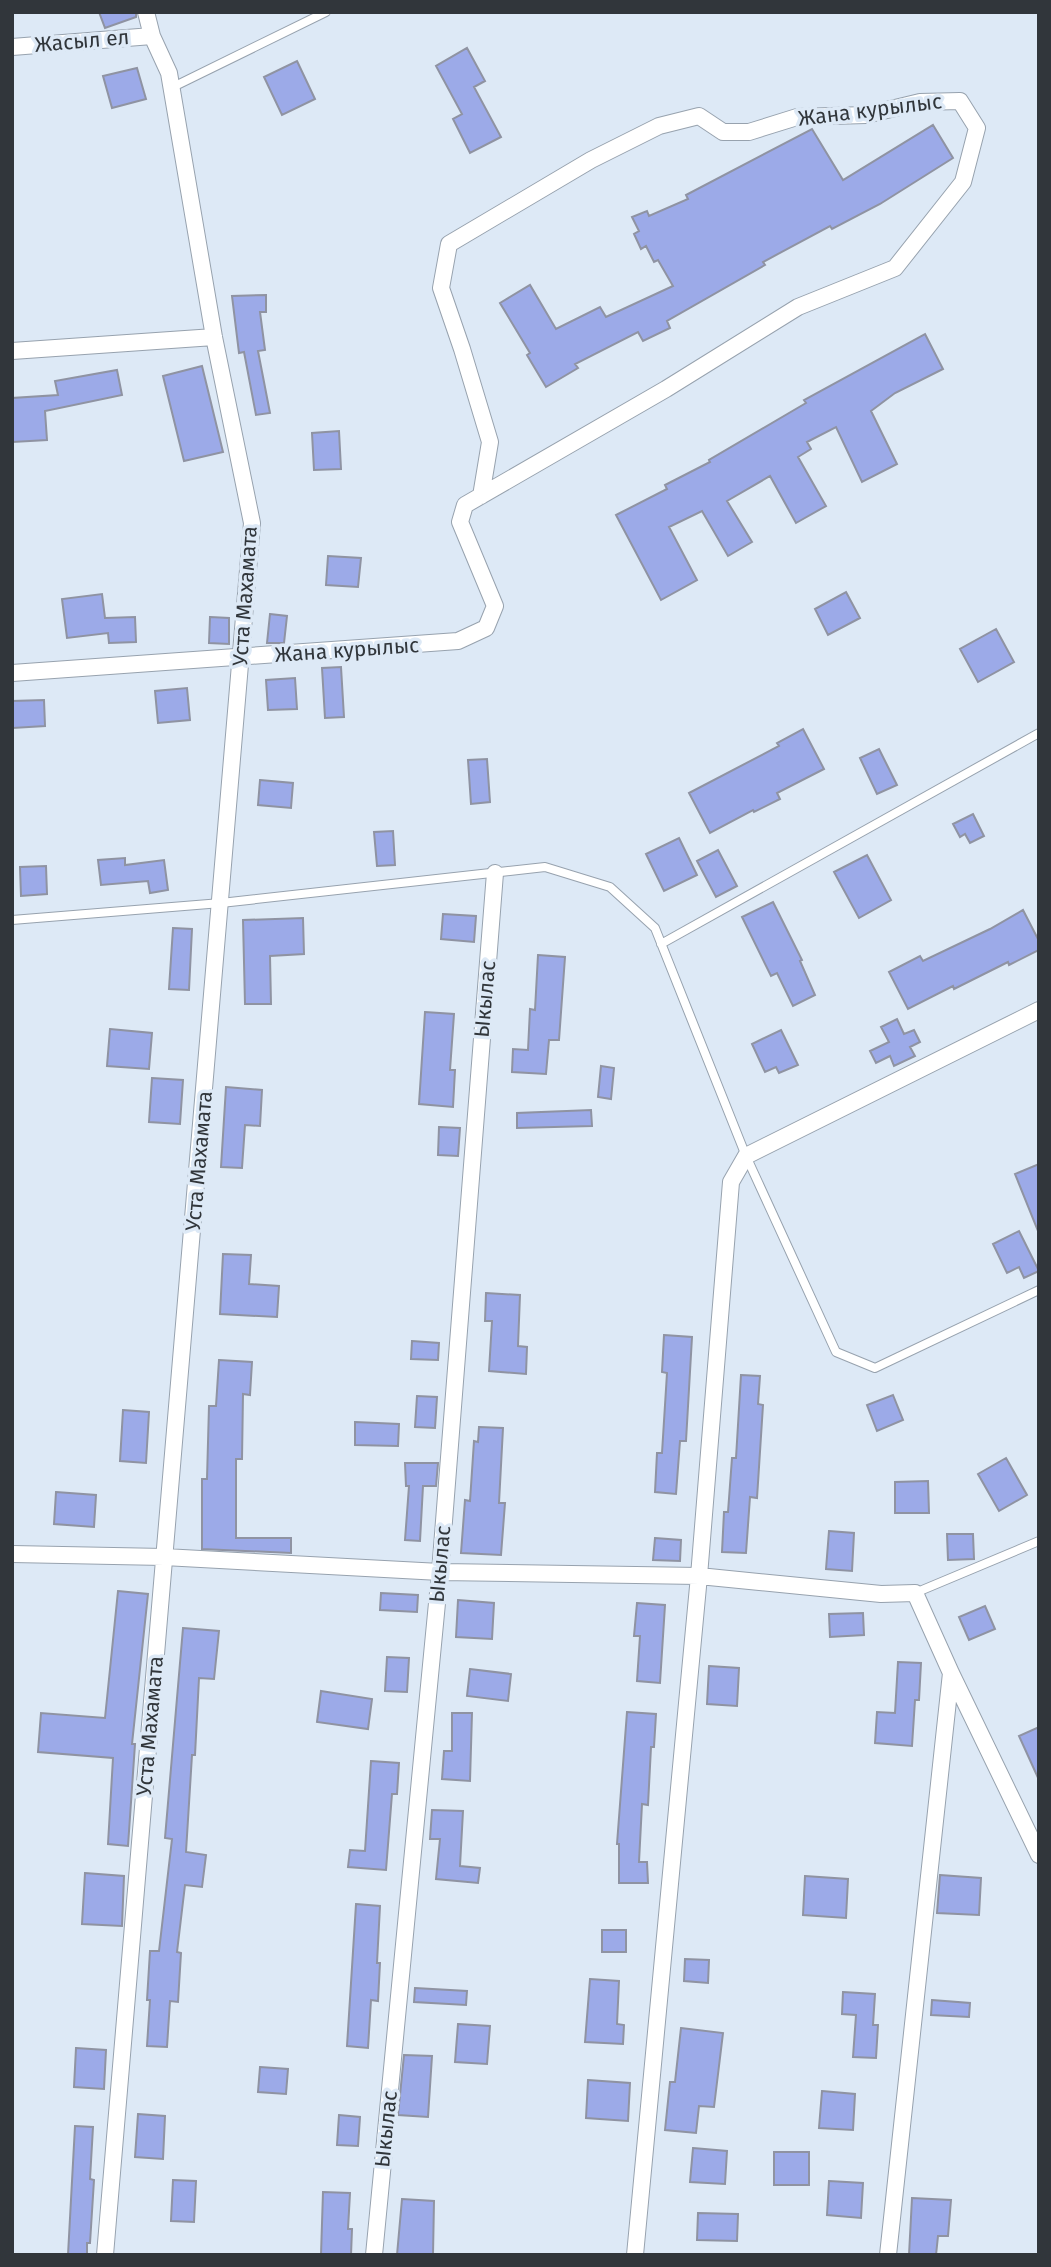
<svg xmlns="http://www.w3.org/2000/svg" width="1051" height="2267" font-family="'Fira Sans',sans-serif">
<style>
.building{fill:#9caae8;stroke:#8f93a2;stroke-width:2}
.lines{fill:none;stroke-linecap:round;stroke-linejoin:round}
.service-casing{stroke:#97a2ae;stroke-width:10}
.minor-casing{stroke:#97a2ae;stroke-width:18}
.service{stroke:#fff;stroke-width:8}
.minor{stroke:#fff;stroke-width:16}
.labels{text-anchor:middle;stroke-width:7;stroke-linejoin:round;paint-order:stroke}
.street-label{font-size:21px;fill:#31363b;stroke:#dde9f6}
</style>
<rect width="100%" height="100%" fill="#dde9f6"/>
<path class="building" d="M99,12h37v5l-31,11z
M467,48l18,33 -11,6 27,50 -31,16 -17,-34 9,-5 -26,-48z
M297,61l18,38 -33,16 -18,-38z
M137,68l9,31 -34,9 -9,-32z
M933,125l20,33 -73,46 -48,25 -2,-3 -67,36 2,3 -98,56 3,7 -27,13 -5,-9 -63,32 3,4 -32,19 -19,-32 3,-2 -30,-50 30,-18 26,44 44,-22 6,10 67,-31 -15,-26 -4,2 -8,-16 -5,3 -7,-15 5,-3 -7,-14 15,-6 2,5 39,-17 -2,-4 126,-66 31,51z
M266,295v17h-6l5,38 -7,1 12,62 -14,2 -12,-63 -5,1 -7,-57z
M925,334l18,35 -48,24 -24,18 26,53 -35,18 -26,-55 -29,15 4,7 -13,8 28,49 -30,17 -26,-47 -43,25 25,41 -24,14 -26,-45 -33,16 28,53 -36,20 -45,-85 51,-26 -2,-4 45,-23 -1,-2 97,-57 -2,-3z
M202,366l21,86 -39,9 -21,-85z
M117,370l5,25 -77,16 2,29 -34,2 -1,-44 46,-3 -3,-14z
M339,431l2,38 -27,1 -2,-37z
M328,556l33,2 -3,29 -32,-2z
M846,592l14,26 -32,17 -13,-26z
M102,594l3,24 30,-1 1,25 -27,1 -1,-10 -41,5 -5,-39z
M270,614l17,2 -3,27h-17z
M210,617l19,1v26l-20,-1z
M996,629l18,33 -36,20 -18,-33z
M341,667l3,50 -19,1 -3,-50z
M295,678l2,31 -29,1 -2,-30z
M187,688l3,32 -32,3 -3,-32z
M44,700l1,26 -32,2 -1,-27z
M803,729l21,40 -47,24 3,6 -26,13 -1,-2 -43,23 -21,-40 90,-47 -2,-3z
M879,749l18,36 -20,9 -17,-36z
M487,759l3,43 -19,2 -3,-44z
M260,780l33,3 -2,25 -33,-3z
M973,814l11,22 -14,7 -5,-9 -5,3 -7,-13z
M393,831l2,34 -18,1 -3,-34z
M679,838l18,37 -33,16 -18,-37z
M718,850l19,36 -21,11 -19,-36z
M867,855l24,45 -32,18 -25,-46z
M125,858v7l39,-5 4,30 -18,3 -2,-12 -47,4 -3,-25z
M46,866l1,28 -26,2 -1,-29z
M773,902l29,58 -2,1 15,34 -22,11 -16,-33 -6,3 -29,-59z
M1023,910l16,31v9l-30,15 -1,-3 -54,27 -1,-3 -45,23 -19,-37 31,-16 3,5 67,-32z
M443,914l33,2 -2,26 -33,-3z
M303,918l1,36 -34,2 1,48h-26l-2,-84z
M173,928l19,1 -3,61 -20,-1z
M538,955l27,2 -6,83h-10l-3,34 -34,-2 1,-23 15,1 2,-41 5,1z
M425,1012l29,2 -4,56h5l-2,37 -34,-3z
M897,1019l7,15 10,-4 6,12 -10,5 5,9 -21,10 -4,-10 -14,7 -6,-12 19,-9 -8,-15z
M110,1029l42,4 -3,36 -42,-3z
M781,1030l17,35 -19,8 -3,-6 -11,5 -13,-28z
M601,1066l13,2 -3,31 -13,-2z
M152,1078l31,2 -3,44 -31,-2z
M226,1087l36,3 -2,36 -15,-1 -3,43 -21,-1z
M591,1110l1,16 -75,2v-15z
M439,1127l21,1 -2,28 -20,-1z
M1039,1164v67h-1l-23,-57z
M1019,1231l20,40 -15,7 -5,-11 -12,6 -14,-29z
M223,1254l28,1 -2,29 30,2 -2,31 -57,-3z
M486,1293l34,2 -2,51 9,1 -1,27 -37,-3 3,-50h-7z
M664,1335l28,2 -6,104h-6l-4,53 -21,-2 2,-39h5l5,-80 -5,-1z
M412,1341l27,2 -1,17 -27,-1z
M219,1360l33,2 -2,33 -7,-1 -1,65h-6v79h55v15l-89,-4v-70h5l2,-73h7z
M741,1375l19,1 -2,28 5,1 -6,93 -7,-1 -4,56 -24,-1 2,-40h4l4,-54h4z
M893,1395l10,25 -26,11 -10,-26z
M417,1396l20,1 -2,31 -20,-1z
M123,1410l26,2 -3,51 -26,-2z
M355,1422l44,2 -1,22 -43,-1z
M479,1427l24,1 -4,75h6l-4,52 -40,-2 4,-53 5,1 4,-60 4,1z
M1006,1458l21,37 -28,16 -21,-37z
M405,1463h33l-2,23h-13l-3,55 -15,-1 4,-54h-3z
M928,1481l1,32h-34v-31z
M56,1492l40,3 -2,32 -40,-3z
M829,1531l25,2 -2,38 -26,-2z
M947,1534h26l1,25 -26,1z
M655,1538l26,2 -1,21 -27,-1z
M118,1591l30,3 -16,150h3l-7,102 -20,-2 5,-86 -75,-6 3,-39 64,5z
M381,1593l37,2 -1,17 -37,-2z
M458,1600l36,3 -2,36 -36,-2z
M637,1603l28,2 -5,78 -23,-2 3,-45h-6z
M985,1606l10,23 -26,11 -10,-23z
M863,1613l1,22 -34,2 -1,-23z
M183,1628l36,3 -5,48 -15,-1 -4,77h-3l-6,97 20,3 -4,32 -17,-2 -8,67 4,1 -3,49 -8,-1 -3,46 -20,-1 3,-46h-3l3,-49h9l13,-112 -7,-1z
M387,1657l22,1 -2,34 -22,-1z
M898,1662l23,1 -2,37h-4l-3,46 -37,-3 2,-31 18,1z
M709,1666l30,2 -2,38 -30,-2z
M470,1669l41,5 -3,27 -41,-5z
M321,1691l51,8 -4,30 -51,-7z
M627,1712l29,2 -2,33h-3l-3,58 -6,-1 -3,58h8l1,21h-29v-39h-2z
M452,1713h20l-2,68 -28,-2 2,-28h8z
M1039,1727v53l-20,-44z
M371,1761l28,2 -2,31h-5l-6,76 -38,-3 2,-17 15,1z
M432,1810l31,1 -3,55 20,2 -2,15 -42,-4 4,-40h-10z
M85,1873l39,3 -2,50 -40,-2z
M940,1875l41,3 -2,37 -42,-2z
M805,1876l43,3 -2,39 -43,-3z
M356,1904l24,2 -3,57h3l-2,38 -7,-1 -3,48 -21,-2z
M602,1930h24v22h-24z
M685,1959l24,1 -1,23 -24,-2z
M590,1979l29,2 -2,43 7,1 -1,19 -38,-2z
M415,1988l52,3 -1,14 -52,-3z
M843,1992l32,2 -2,31h5l-2,33 -23,-1 3,-42 -14,-1z
M932,2000l38,3 -1,14 -38,-2z
M458,2024l32,2 -3,38 -32,-2z
M681,2028l42,5 -9,74 -15,-1 -3,27 -31,-3 5,-48h5z
M76,2048l30,2 -2,39 -30,-2z
M404,2055l28,1 -4,61 -30,-2z
M260,2067l28,2 -2,25 -28,-2z
M588,2080l42,3 -2,38 -42,-3z
M822,2091l33,3 -2,36 -34,-2z
M138,2114l27,2 -2,43 -28,-2z
M339,2115l21,2 -2,29 -21,-1z
M75,2126l18,1 -3,52 4,1 -4,63h-3v12h-19z
M693,2148l34,3 -2,33 -35,-2z
M774,2152h35v33h-35z
M173,2180l23,1 -2,41 -23,-1z
M829,2181l34,2 -2,35 -34,-3z
M323,2192l27,1 -2,36h4l-1,26h-30z
M912,2198l39,2 -3,36h-10l-2,19h-27z
M402,2199l32,2 -1,54h-36z
M698,2213l40,1 -1,27 -40,-1z"/>
<g class="lines">
<defs>
<path id="service" d="M171,88l155,-76
M12,920l209,-17 324,-36 65,20 45,41 91,228 90,196 39,16 164,-78
M661,944l378,-211
M915,1593l124,-52"/>
<path id="minor" d="M12,47l140,-11
M12,351l202,-14
M12,673l446,-32 28,-13 9,-22 -35,-84 5,-17 201,-116 132,-82 97,-39 68,-86 14,-54 -17,-27 -40,1 -54,13 -69,2 -48,15h-26l-24,-16 -40,10 -68,34 -142,84 -8,44 21,61 28,93 -9,54
M12,1554l152,3 276,15 259,4 182,18 34,-1 36,80 88,182
M105,2255l147,-1732 -38,-186 -45,-264 -17,-37 -6,-24
M374,2255l66,-683 55,-699
M635,2255l64,-679 32,-394 15,-26 293,-146
M888,2255l63,-582"/>
</defs>
<use href="#service" class="service-casing"/>
<use href="#minor" class="minor-casing"/>
<use href="#service" class="service"/>
<use href="#minor" class="minor"/>
</g>
<g class="labels">
<g class="street-label">
<text transform="translate(82 41) rotate(-5)" y="7">Жасыл ел</text>
<text transform="translate(870 110) rotate(-7)" y="7">Жана курылыс</text>
<text transform="translate(245 596) rotate(-86)" y="7">Уста Махамата</text>
<text transform="translate(347 650) rotate(-4)" y="7">Жана курылыс</text>
<text transform="translate(485 999) rotate(-85)" y="7">Ыкылас</text>
<text transform="translate(199 1161) rotate(-85)" y="7">Уста Махамата</text>
<text transform="translate(440 1564) rotate(-85)" y="7">Ыкылас</text>
<text transform="translate(150 1726) rotate(-85)" y="7">Уста Махамата</text>
<text transform="translate(386 2129) rotate(-84)" y="7">Ыкылас</text>
</g>
</g>
<rect width="1051" height="2267" fill="none" stroke="#31363b" stroke-width="28"/>
</svg>
